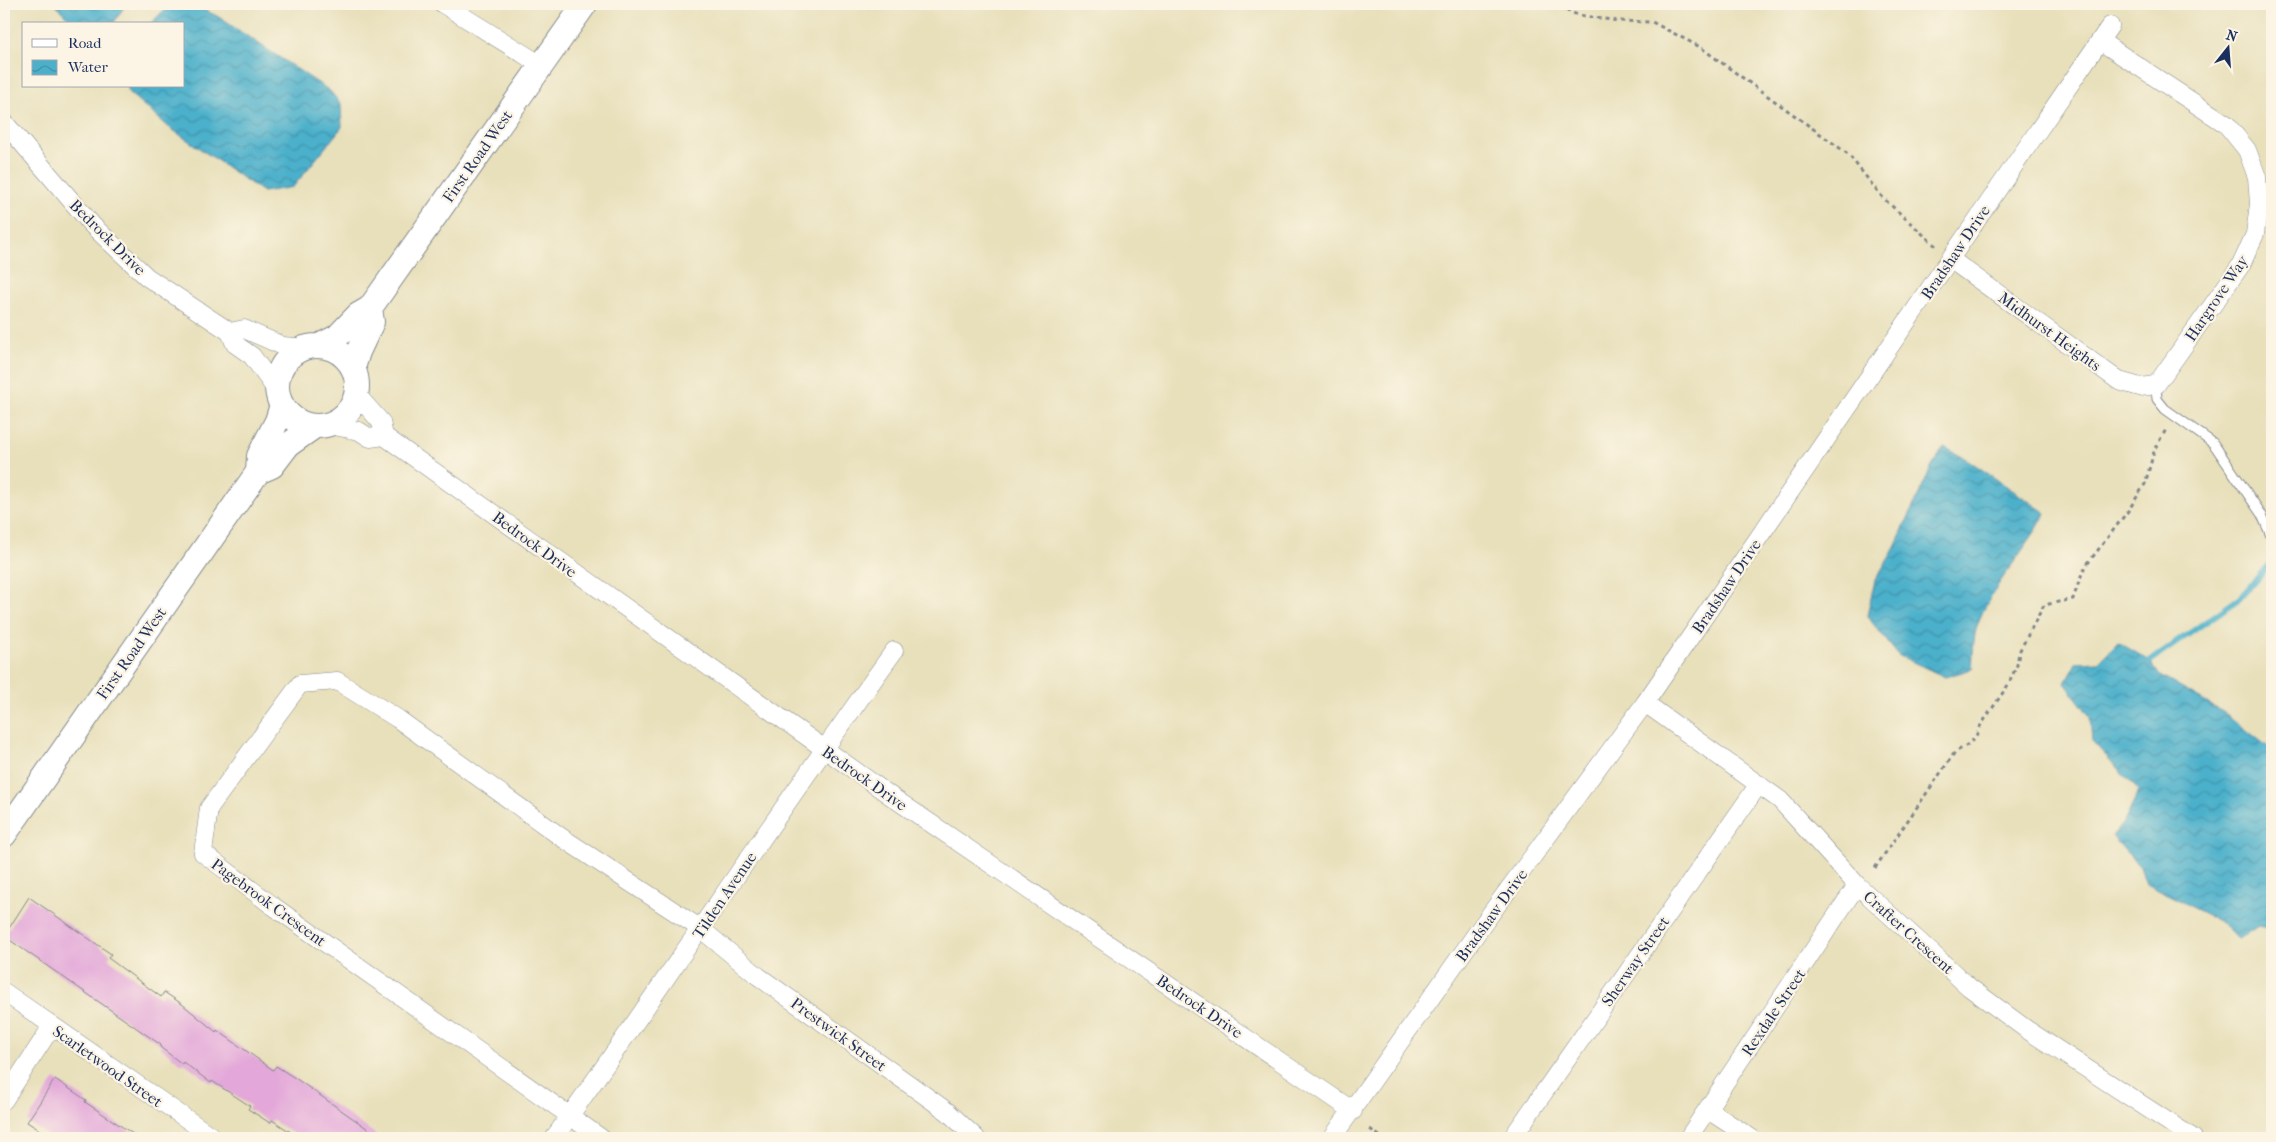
<svg xmlns="http://www.w3.org/2000/svg" width="2276" height="1142" font-family="'IM FELL French Canon',serif">
<style>
.water{fill:url(#water-waves);stroke:#347094}
.lines{fill:none;stroke-linecap:round;stroke-linejoin:round}
.stream{stroke:#4cb0cb;stroke-width:6}
.building{fill:#e3a8d9}
.lane-casing{stroke:#82888c;stroke-width:11}
.street-casing{stroke:#82888c;stroke-width:19}
.secondary-casing{stroke:#82888c;stroke-width:26}
.path{stroke:#82888c;stroke-width:3;stroke-dasharray:4 4;stroke-linecap:butt}
.lane{stroke:#fff;stroke-width:9}
.street{stroke:#fff;stroke-width:18}
.secondary{stroke:#fff;stroke-width:24}
.labels{text-anchor:middle;stroke-width:4.5;stroke-linejoin:round;paint-order:stroke}
.street-label{font-size:16px;fill:#1b2f5e;stroke:#fcf5e5}
</style>
<defs>
<pattern id="water-waves" width="16" height="10" patternUnits="userSpaceOnUse" patternTransform="scale(1.25)"><rect width="16" height="10" fill="#4cb0cb"/><path d="M0 5q4-4 8 0t8 0" fill="none" stroke="#3e90a8"/></pattern>
</defs>
<rect width="100%" height="100%" fill="#fcf5e5"/>
<filter id="ink" filterUnits="userSpaceOnUse"><feTurbulence type="fractalNoise" baseFrequency=".02" numOctaves="2"/><feDisplacementMap in="SourceGraphic" scale="10" xChannelSelector="R" yChannelSelector="G"/><feConvolveMatrix kernelMatrix="1 2 1 2 8 2 1 2 1" color-interpolation-filters="sRGB"/></filter>
<filter id="wash" filterUnits="userSpaceOnUse"><feTurbulence type="fractalNoise" baseFrequency=".0096" numOctaves="4" result="noise"/><feDisplacementMap in="SourceGraphic" scale="20" xChannelSelector="R" yChannelSelector="G"/><feGaussianBlur stdDeviation="1.12" result="paint"/><feColorMatrix in="noise" values="0 0 0 0 0 0 0 0 0 0 0 0 0 0 0 0 0 1.4 0 .05"/><feComposite in="paint" operator="in"/></filter>
<g filter="url(#wash)">
<rect width="100%" height="100%" fill="#e8e0bb"/>
<path class="water" d="M55,4h71l-13,20c-30,0 -37,5 -58,-20z
M170,4l23,1 24,11 113,75 11,13 1,23 -49,60 -30,5 -93,-64 -42,-36v-6h56v-62h-34z
M1944,447l24,13 78,53c-18,35 -64,84 -71,121 -2,11 -2,23 -3,35l-27,8 -47,-22 -31,-39 8,-36 17,-27 38,-83z
M2118,642l32,19 10,15 66,38 46,36v179l-14,-3 -20,13 -22,-20 -70,-35 -6,-17 -28,-31 11,-13 16,-32 -47,-50 -2,-25 -25,-33 11,-20 22,-1z"/>
<g class="lines">
<path class="stream" d="M2150,661l90,-63 32,-37"/>
</g>
<g id="blocks">
<path class="building" d="M29,897l82,57 -3,4 53,39 3,-5 18,12 34,28 1,-2 56,40 3,-4 22,14 83,58h-81l-28,-18 -2,3 -22,-14 2,-3 -38,-25 -1,2 -28,-21 -1,2 -22,-17 1,-2 -157,-109z
M55,1079l31,21 -1,2 54,36h-87l-25,-16z"/>
</g>
</g>
<g filter="url(#ink)">
<use href="#blocks" fill-opacity="0" stroke="#82888c" stroke-width="1"/>
<g class="lines">
<defs>
<path id="lane" d="M2156,385l1,14 8,10 48,34 49,72 10,23"/>
<path id="street" d="M443,4l98,61
M4,122l89,104 54,51 83,55 5,12 17,12 25,35
M1950,259l169,122 21,6 16,-2 85,-120 14,-31 4,-30 -2,-27 -10,-27 -21,-26 -126,-83
M230,332l14,-3 39,17 22,2
M357,395l24,27 3,14 511,363 458,312
M329,425l30,6 11,7 14,-2
M1645,703l135,97 77,85 112,102 57,42 167,109
M4,992l210,146
M4,1100l48,-74
M1708,1110l43,28
M554,1138c115,-161 224,-326 340,-487
M601,1138l-328,-232 -70,-53 6,-45 91,-124 37,-3 61,38 163,118 140,92 57,47 190,136 28,26
M1332,1138l149,-211 164,-224 465,-677
M1512,1138l247,-354
M1688,1138l169,-253"/>
<path id="secondary" d="M319,346l18,-9 21,-22 12,-7 215,-304
M277 386a40 40 0 1 1 80 0a40 40 0 1 1-80 0Z
M353,368l5,-16 14,-30 -2,-14
M258,472l1,-16 18,-35 5,-16
M4,835l254,-363 14,-6 16,-21 27,-19"/>
</defs>
<use href="#lane" class="lane-casing"/>
<use href="#street" class="street-casing"/>
<use href="#secondary" class="secondary-casing"/>
<path class="path" d="M1551,4l27,11 40,6 34,1 48,25 148,107 35,44 54,49
M1875,868l80,-116c11,-6 21,-11 24,-24l29,-43 9,-20 2,-13 25,-47 29,-6 8,-23 7,-13 40,-52 17,-27 10,-36 12,-20
M1370,1129l12,9"/>
<use href="#lane" class="lane"/>
<use href="#street" class="street"/>
<use href="#secondary" class="secondary"/>
</g>
</g>
<g class="labels">
<g class="street-label">
<text transform="translate(477 156) rotate(-55)" y="6">First Road West</text>
<text transform="translate(108 237) rotate(45)" y="6">Bedrock Drive</text>
<text transform="translate(1955 252) rotate(-56)" y="6">Bradshaw Drive</text>
<text transform="translate(2216 298) rotate(-56)" y="6">Hargrove Way</text>
<text transform="translate(2050 331) rotate(36)" y="6">Midhurst Heights</text>
<text transform="translate(535 544) rotate(36)" y="6">Bedrock Drive</text>
<text transform="translate(1726 586) rotate(-56)" y="6">Bradshaw Drive</text>
<text transform="translate(131 653) rotate(-55)" y="6">First Road West</text>
<text transform="translate(865 778) rotate(35)" y="6">Bedrock Drive</text>
<text transform="translate(724 895) rotate(-56)" y="6">Tilden Avenue</text>
<text transform="translate(269 902) rotate(36)" y="6">Pagebrook Crescent</text>
<text transform="translate(1491 915) rotate(-54)" y="6">Bradshaw Drive</text>
<text transform="translate(1909 932) rotate(42)" y="6">Crafter Crescent</text>
<text transform="translate(1635 961) rotate(-55)" y="6">Sherway Street</text>
<text transform="translate(1200 1006) rotate(34)" y="6">Bedrock Drive</text>
<text transform="translate(1773 1012) rotate(-56)" y="6">Rexdale Street</text>
<text transform="translate(839 1034) rotate(36)" y="6">Prestwick Street</text>
<text transform="translate(108 1066) rotate(35)" y="6">Scarletwood Street</text>
</g>
</g>
<rect width="2276" height="1142" fill="none" stroke="#fcf5e5" stroke-width="20"/>
<rect x="22" y="22" width="162" height="65" fill="#fcf5e5" stroke="#a2a6af"/>
<rect x="32" y="39" width="25" height="8" fill="#ffffff" stroke="#a2a6af"/>
<text x="68" y="48" font-size="15" fill="#1b2f5e">Road</text>
<rect x="32" y="60" width="25" height="15" fill="url(#water-waves)" stroke="#a2a6af"/>
<text x="68" y="72" font-size="15" fill="#1b2f5e">Water</text>
<g transform="translate(2228 48) rotate(17)" stroke="#fcf5e5" stroke-width="4" paint-order="stroke">
<path d="M0-4L9 19L0 12L-9 19Z" fill="#1b2f5e"/>
<text y="-8" font-size="14" font-weight="bold" text-anchor="middle" fill="#1b2f5e">N</text>
</g>
</svg>
